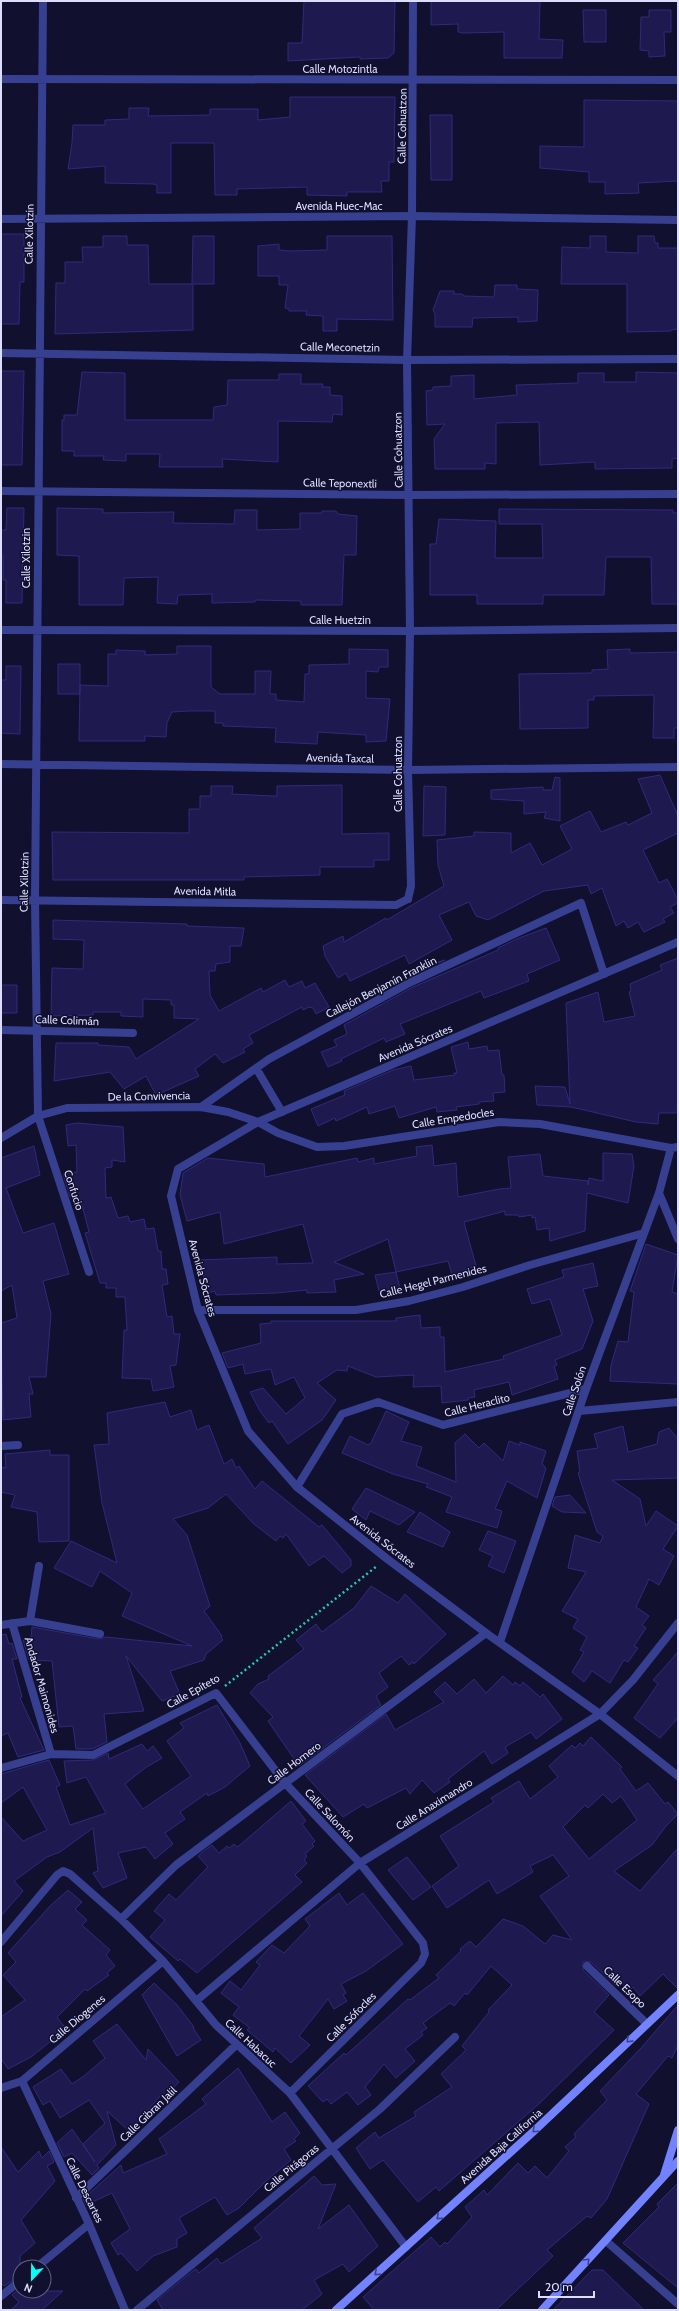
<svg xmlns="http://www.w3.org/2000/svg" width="679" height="2311" font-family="Cabin,sans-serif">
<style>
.building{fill:#1e1a50;stroke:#2f2a7e;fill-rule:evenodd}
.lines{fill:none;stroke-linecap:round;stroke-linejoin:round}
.path{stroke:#27c9a9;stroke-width:2.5;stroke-dasharray:2 3;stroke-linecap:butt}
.service{stroke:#374090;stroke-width:8}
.minor{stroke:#374090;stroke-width:8}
.tertiary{stroke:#374090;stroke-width:8}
.secondary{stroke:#7383ff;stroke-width:8}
.oneway{stroke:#3d448c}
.labels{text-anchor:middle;stroke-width:3;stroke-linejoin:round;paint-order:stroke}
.street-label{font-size:11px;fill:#dcddff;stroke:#11102e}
</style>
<rect width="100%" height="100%" fill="#11102e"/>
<path class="building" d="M304,1h91l-1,52 -6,5 -28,1v-2l-72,4v-18h14z
M431,1h109l-1,38 24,1 -1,18h-58v-26l-41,1 -5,-1v-8l-27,1z
M583,10h23v32h-22z
M649,10h22v22h-7l1,24 -16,1v-6l-9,-1 1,-33h8z
M290,97h105l-1,65h-5v19h-8l1,11h-35v4l-40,-1v-8l-70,2v6h-22l-1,-52h-43v50h-14v-8l-4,-1 -48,-1v-17l-37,3 4,-26 1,-18h32v-5l24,-1v-11h20l-1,8 62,-1v-6h48v11l32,-3z
M584,100l94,1v80l-40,2 1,10 -34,1v-12h-16v-10l-49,-4v-22l44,1z
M430,115h22v65h-21z
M1,234h23v48h-4l-1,42h-18z
M103,236h24v9h21l1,39h43l1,-48h21v48h-21v46l-138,4 1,-51h9v-21h18l-1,-15h21z
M327,236h65l1,84 -56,-1v12h-14v-15l-17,-1 1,-4h-18v-2l-4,-1 3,-23h-9v-9h-21v-30l21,-2v6l11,1 37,-1z
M590,236h16v16l32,1v-17h16l1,7h3v5h20v81l-7,1v1l-44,1v-48h-66l1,-37 28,1z
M495,285h22v4l21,1 -1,31 -19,1v-5l-45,1 -1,9h-37v-13l-2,-4 7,-19h14v3h8l2,2 30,1z
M1,371h23l-2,94h-21z
M82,372l43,1v47h88l1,-13 13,-2 1,-25h51v-6h22v10h22l-1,3h8v8l12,1v19l-9,-1 -1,8 -54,-1v41l-56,-3 1,8h-64l1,-13h-34v7l-23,-1 1,-4h-30v-5h-12v-31h2v-5h13z
M636,372l42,1v85l-6,1v9l-77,1v-7l-55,3 -1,-43 -43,1v41l-11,-1v6h-50l-1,-30 11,-15 -18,1 -1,-34 7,-1v-3l18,-1v-10l23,-1v24l43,-4 -1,-10 62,-2v-10h26v9h32z
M7,508h17l-2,95h-16v-23h-3v-24h-2v-26h5z
M57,508l46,1v4l71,-1 -1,11 61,1 1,-14h22v20l43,-1v-16h22v-2h14l2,3 19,2 -1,39h-12l-2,50h-41v-4l-46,-1v2l-43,1v-9l-34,1 -1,9 -20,-1 1,-26 -34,1 -1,27h-44v-49l-22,-1z
M499,509l174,1v3h5v91h-26l-1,-47h-45l-2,38h-61v9h-66v-9h-47v-51h6l3,-25 57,2 -1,37h48l-1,-34h-43z
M177,646h34v41l9,7h35v-23h16l-1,23h6v6l28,2 1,-28h4v-9l40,-1v-15l39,1v17h-9l-1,5 -12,-1v27l24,1 -4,42 -20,1v-7l-48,-3 -1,12 -42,-2 1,-14 -53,-2v-3h-8v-12h-27l-16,1 -5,11 -1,14 -21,-1v5h-66l1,-56 28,1v-32h8v-4l29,1v4l32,-1z
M630,649v4l48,-1v76h-4v10h-21l1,-43 -60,1v4h-6v28l-68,1 -1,-55 73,-1v-3l16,-1 -1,-19z
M58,664h22v30h-22z
M6,666h15l-1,68 -19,-1v-53h5z
M660,775l18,41v17l-35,17 16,33 8,-4 11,21v3l-8,4 4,6 -11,6 2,3 -21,10 -6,-10 -10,6 -4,-7 -8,5 -14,-38 -11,6 -3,-9 -44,6 -56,29 -12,-4 -7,-14 -30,13 13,25 -43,24 -4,-9 -55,26 -4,-8 -8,5 -13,-22 -2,-10 20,-10 1,6 42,-24 1,2 57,-34 -6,-21 -1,-25 37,-4v-4l37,1v20l19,-10 12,22 30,-16 -12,-23 30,-15 11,21 25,-10 2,3 24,-12 -14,-34z
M555,777l5,1v43l-16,-3 2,-6 -22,2v-13l-33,-2v-9l52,-3v3h9z
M342,785v49l47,-1v27h-15v7h-54v8l-76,2v3h-191l-1,-48 137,1v-24h11v-13h11v-10h22l-1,8 41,2h4v-10z
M424,786l22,1 -1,48 -22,1z
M53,920l134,4v2l57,2 -3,18h-11v16l-14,2 -1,7h-6l1,24 9,16 42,-23 2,4 22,-12 4,7 13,-6 3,7 10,-5 14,24 -13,7 -3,-6 -4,-1 -6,3 -1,-3 -53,28 4,8 -10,6 2,3 -22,11 -8,-9 -20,15 4,7 -43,19 -10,-19 -22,13 -14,-17 -56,9 2,-38h42v2l31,2 7,12 63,-40 -25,-1v-13h-3v-5l-28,-1v18l-22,-1v-4h-28v3l-42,1 1,-48 31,1 1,-29 -31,-1z
M546,928l14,32 -33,14 2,7 -45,17 -3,-7 -81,33 5,10 -19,8 -2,-4 -43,21 1,2 -14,6 -7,-15 16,-6 -3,-6 13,-6 -3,-9 69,-38 85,-37v-2l21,-10z
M678,958v152l-2,3h-17l-1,11 -22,-2 -65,-15 -34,-2 -2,-19 30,1 5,17 -4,-101 32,-11 6,30 31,-6 -6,-24 2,-1 -1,-7 32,-14 -2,-5z
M445,960l-30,14 -3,-4z
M1,985h16v28h-16z
M468,1042l1,7 18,-3 1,5 11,-1 3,25h2l1,17 -12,1 1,8 -15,1v2l-23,3 1,3 -20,2 -1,-5 -37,11 -4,-12 -26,8 -2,-7 -31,14 -1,-3 -17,8 -7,-17 34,-14 -1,-4 49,-21 18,-4 3,14 41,-5 -1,-2h3l-6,-26z
M77,1123l46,4 2,35 -13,-2v7l-7,1 1,30 5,-1 7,21 10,-2 2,6 14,-3 2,10 8,-1 4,23h3l1,18h4l2,15 -6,1 5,32 5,-1 2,18h6l-4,31 -6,1 4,21 -21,4 -2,-12 -29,-1 2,-48h3l-2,-33h-9v-9h-10v-5h-6l-15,-50 4,-1 -7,-27 -5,1 -3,-10 -4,1 -7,-23 14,-2 -1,-27 -8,1 -2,-21z
M432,1145l2,21 22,-3 2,34 41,-8 12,-1 -3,-31 32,-3 3,22 45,5v4l1,-7 14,3v-28l29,1 2,12 -6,37 -41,-10 -2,38 -35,10 -1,-13 -12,2 -2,-13 -3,1v-3l-13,2 -1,-2h-13v-4l-41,11 12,44 -24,9 -4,-14 -52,11 -8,-33 -54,23 30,12 -30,6 2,12 -29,1v-3l-31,3 -60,2 -1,-4 -7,2 -9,-33 78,-3v7l36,-1 -10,-39 -79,20 -4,-32 -33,9 -7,-26 3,-22 25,-15 56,6 1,13 92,-19 1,4 16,-4v6l43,-8 -1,-9z
M34,1146l6,29 -34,13 17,45 31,-10 15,51 -26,7 8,33 -5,63h-17l4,17h-4l2,23 -28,3 -2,-97 16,-5 -5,-33 -11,6v-133z
M646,1244l32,11 -6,37 6,2v90l-68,-3 1,-16 7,-24 10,1 6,-50 -4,-1z
M593,1263l5,23 -15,3 10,32 -11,28 -27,11 2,5 -3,1 4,13 -46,16 -3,-13 -35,8 1,7 -7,1v2l-26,3 -1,-17 -28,1 1,-12 -38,2 -28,-11 -1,5 -10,-1 -20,13 19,17 -14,20 -34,24 -16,-23 -3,2 -9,-12 -10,-19 13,-4 23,26 19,-16 -11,-21 -19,8 -4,-16 -26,5 -2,-10 -15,4 -6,-15 39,-10 -1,-19 11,-1v-2h125v-3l24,-3 1,13 19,-1v10h4l1,35 59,-13 -1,-3 59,-21 -12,-36 -18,5 -5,-15 37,-12 -2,-7z
M396,1272l4,16 -21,3 -4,-16z
M165,1402l5,15 21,-7 6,20 12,-5 15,39 8,-5 4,9 3,-2 16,23 7,-8 57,46 3,-2 29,35v6l-9,7 -18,-17 -15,10 -23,-32 -3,4 -3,-2 -4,5 -22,-17 -28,-30 -18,14 -35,11 14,16 23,71 -6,5 18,25 -1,2 2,2 -17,14 -2,6 -34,11 10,23 -18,7 -36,-45 18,55 -40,3 3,28 -15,7h-16l-3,-23 -14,1 -7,-66 -23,-1 -6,-20 8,-2 1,-11 67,12 7,-2 86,9 -70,-30 10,-23 -32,-22 -8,16 -38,-19 17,-27 46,22 -15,-60 -8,-58 15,-1 -2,-31z
M386,1411l23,11 -8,19 21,6 -6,19 40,16 -1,-39 10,-9 14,14 5,-5 19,18 6,-20 11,4v-3l26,9 -4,13 4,4 -9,30 -30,-17 -12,28 7,2 -5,17 -51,-16 6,-15 -26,-10 2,-3 -35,-10 -51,-21 8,-17 18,9 3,-2z
M623,1426l5,26 29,-8 2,-12 10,-4 9,11v39l-66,2 28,19 6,27 10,-15 22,15 -15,23 11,7 -15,29 -10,-6 -13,28 13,9 -7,9 4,3 -12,18 4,2 -10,14 -4,-2 -14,23 -18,-12 -8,11 -12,-10 12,-20 -4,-2 7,-13 -14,-9 5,-9 -16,-8 24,-39 -18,-4 7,-33 25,8 3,-7 -6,-4 -19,-59 2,-1 -3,-21 21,-3 -4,-14z
M50,1450v5h19v86l-30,1 -2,-30 -26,-5 4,-12 -14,-3v-25l5,1 -1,-14z
M366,1488l49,24 -16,13 -29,-14 -4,9 -14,-11z
M570,1495l16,18 -24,-1 -10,-6 3,-9z
M420,1512l30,20 -7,15 -36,-15z
M488,1531l28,10 -12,32 -16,-7 5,-10 -14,-6z
M371,1586l27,17 7,-9 41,40 -32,30 -1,-2 -4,3 -8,-9 -22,17 9,14 -12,9 5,9 -82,61 -31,-45 5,-4 -23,-24 8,-9 11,-5 -1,-3 36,-27 -8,-9 20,-16 6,8 32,-24z
M6,1634l3,10 3,-1 5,16h-5l10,38 -2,1 24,52 -26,7 -10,-24 -7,3v-101z
M678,1652v66l-18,20 -26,-20 24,-34 -5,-4z
M503,1676l10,9 2,-3 5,4 3,-4 17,15 3,-3 19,25 -26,20 -5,-7 -26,15 3,6 -16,11 -8,-13 -36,28 2,3 -16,11 -12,-13 -12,14 -4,-6 -39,20 -3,-4 -21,13 -38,-42 81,-61 9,16 49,-28 -10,-10 11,-10 12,12 17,-15 12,14z
M217,1705l23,38 10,23 -25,21 -17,9 -1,-3 -27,19 5,7 -20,14 8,11 -18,15 -9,-12 -28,6 9,25 -24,10 -10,-15 5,-2 -5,-43 -33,24 -13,5 -33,24 9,10 -22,25v-99l22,24 24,-11 -24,-43 -22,16v-29l48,-14 11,25 -4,2 14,38 36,-12 -20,-36 -19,6 -3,-22 29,-1 15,-7 1,6 33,-15 5,7 6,-5 9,12 -17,10 -20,16 18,25 48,-33 -24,-35 17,-13 -4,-5z
M591,1737l31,30 -2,2 16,22 12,-8 17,21 3,-2 10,12 -12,12 -14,19 -38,26 26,20 38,-43v141l-15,-15 -23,22 -7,-9 -4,4 -9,-9 -4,4 -25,-24h-8v8l26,25 -15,17 20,18 -74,73 -101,88 -3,-4 -18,15 -35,-42 -13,9 -14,-21 19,-16 4,6 37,-22 -2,-4 38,-25 -11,-13 25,-24 -4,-4 27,-34 -1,-2 24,-25 -21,-19 -24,29 -2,-2 -11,13 -4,-3 -27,20 4,5 -6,4 2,3 -18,14 10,12 -19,17 -12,-14 -19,23 6,8 -13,10 -11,-13 -16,12 -4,-5 -4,3 -15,-16 36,-33 2,2 62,-56 2,1 29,-22 -3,-3 25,-24 -1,-2 10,-8 6,6 27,-28 20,7 22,18 8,-9 19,5 -32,-44 29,-20 -16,-21 -23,11 3,6 -36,22 -8,-14 -42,28 -15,-22 27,-20 -19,-30 54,-34 -3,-4 28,-17 11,18 28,-22 -9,-11 23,-21 3,3 5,-5 3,3zM603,1794l9,9 9,-7 16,24 -48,39 -26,-32 22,-22 3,3z
M291,1801l15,20 -4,3 13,17 -3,3 2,2 -9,8 2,2 -3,4 3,3 -12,12 7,7 -105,91 -17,-14 -2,2 -28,-24 15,-17 -11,-9 15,-17 7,6 32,-33 -10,-11 7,-6 7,-5 7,8 8,-7 2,2 5,-4 3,3 3,-2z
M407,1857l24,30 -18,13 -25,-30z
M68,1890l14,12 -7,7 12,11 -5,5 28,25 -4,5 9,11 -8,7 2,2 -22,16 -2,-2 -28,28 9,12 -35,28 -23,12 -7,-11v-41l24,-17 -22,-25 13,-13 -8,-9 42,-47z
M339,1893l8,12 16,-12 40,51 -37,27 -25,13 5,9 -3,2 4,6 -13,8 -6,-10 -29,37 11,9 -19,18 -16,-15 -2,4 -26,-22 3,-2 -17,-13 6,-8 -18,-14 9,-12 11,9 19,-25 -4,-3 16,-17 12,8 26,-27 -5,-7z
M154,1983l23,22 17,22 -1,1 8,12 -24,16 -35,-61z
M678,2005v40l-6,13 -4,-2 -32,38 13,10 -42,95 -16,19 -4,-2 -40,34 6,6 -57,54h-122l-11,-13 68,-60 9,10 5,-5 2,2 25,-27 -7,-10 19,-17 3,5 31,-32 10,10 7,-7 12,12 22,-27 -4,-4 11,-10 -2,-3 33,-34 -7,-9 41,-43z
M117,2024l29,36 2,-11 31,33 -14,15 -3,-3 -33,37 -22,-20 9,34 -19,20 2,3 -7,7 -20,-22 -8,4 -7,-14 15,-14 23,33 -12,-18 22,-21 -16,-23 -29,18 -10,-17 -7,4 -10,-18 28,-18 11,15 12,-8 21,-18 -12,-17z
M238,2068l34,54 13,-10 15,21 -6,6 2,2 -12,8 7,11 -25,21 -27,27 -12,7 -12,-18 -36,21 8,15 -10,6v8l-24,9 -16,15 -16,-18 -3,2 -7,-12 19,-14 -18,-36 -26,12 -3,-6 38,-34 2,8 44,-19 -8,-15 47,-35 -4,-5z
M1,2147l17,25 21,-21 3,7 7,-7 5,11 -7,4 8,15 -34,39 14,23 -15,13v20l-16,10 -3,-3z
M314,2176l8,9 14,-1 -18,45 31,-24 29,41 -29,26 -6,-8 -29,16 8,14 -20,16h-139l-6,-10 37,-30 2,-1 3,4 18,-15 4,6 41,-26 -8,-10z
M678,2183v105l-55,-45 36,-36 -2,-3z
M592,2270h11l41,40h-91z
M20,2288v3h43l-21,19h-31l8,-8 -7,-7z"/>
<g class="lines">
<path class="path" d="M225,1686l152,-120"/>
<path class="service" d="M38,1116l51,156"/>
<path class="minor" d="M1,79l677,1
M1,219l411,-3 266,4
M1,353l406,7 271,-1
M1,491l408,4 269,-1
M1,630l409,1 268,-3
M1,764l407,6 270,-3
M1,900l395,5 12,-6
M1,1030l132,3
M256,1068l26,44
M201,1107l68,-48 142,-77 170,-79 23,71
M38,1116l-3,-216 8,-899
M258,1122l20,11 39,14 27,-1 155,-24 41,2 131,24 7,-1
M659,1193l19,46
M198,1310h158l53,-9 54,-14 67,-22 114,-32
M579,1411l99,-9
M1,1446l17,-1
M297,1487l45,-73 36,-12 65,23 143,-36
M30,1621l9,-55
M12,1623l39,131
M1,1625l29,-4 70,13
M500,1642l86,-253 73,-196 12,-45
M1,1768l50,-14 42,1 123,-62 69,90 75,80 63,80 2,11 -4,9 -131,130
M121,1919l55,-54 310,-232
M1,1942l56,-67 6,-4 7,3 51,45 42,42 53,64 74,68 116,154
M587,1966l60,58
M196,2001l164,-138 240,-149 33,-34 45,-57
M1,2088l21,-7 141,-120
M76,2198l160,-153
M606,2241l72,63
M137,2310l243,-201 75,-72"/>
<path class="tertiary" d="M408,899l3,-13 -3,-116 2,-139 -3,-271 5,-144 1,-215
M678,942l-420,180 -80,47 -7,27 27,114 50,121 49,56 89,71 100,75 114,81 78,62
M1,1138l37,-22 29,-8 134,-1 27,5 30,10
M22,2081l67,143 36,86
M37,2267l52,-43
M1,2296l19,-15"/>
<path class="secondary" d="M664,2175l14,-45
M336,2310l198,-179 144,-136
M542,2310l136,-149"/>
</g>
<defs><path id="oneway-chevron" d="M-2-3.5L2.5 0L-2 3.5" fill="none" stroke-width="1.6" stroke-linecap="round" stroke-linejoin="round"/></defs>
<g class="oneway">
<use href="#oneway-chevron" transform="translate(629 2040) rotate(136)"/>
<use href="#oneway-chevron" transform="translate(535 2130) rotate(137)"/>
<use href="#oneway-chevron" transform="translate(439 2217) rotate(138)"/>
<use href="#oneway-chevron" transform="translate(587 2261) rotate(-47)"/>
<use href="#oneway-chevron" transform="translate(377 2273) rotate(138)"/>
</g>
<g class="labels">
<g class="street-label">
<text x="340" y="73">Calle Motozintla</text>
<text transform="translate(402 126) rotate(-89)" y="4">Calle Cohuatzon</text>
<text x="339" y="210">Avenida Huec-Mac</text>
<text transform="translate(29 234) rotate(-89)" y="4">Calle Xilotzin</text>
<text transform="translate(340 347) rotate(1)" y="4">Calle Meconetzin</text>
<text transform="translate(398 450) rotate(-91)" y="4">Calle Cohuatzon</text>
<text transform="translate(340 483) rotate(1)" y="4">Calle Teponextli</text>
<text transform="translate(26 558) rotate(-90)" y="4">Calle Xilotzin</text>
<text x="340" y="624">Calle Huetzin</text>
<text transform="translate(340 758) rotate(1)" y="4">Avenida Taxcal</text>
<text transform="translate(398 774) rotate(-90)" y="4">Calle Cohuatzon</text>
<text transform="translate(24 882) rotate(-89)" y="4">Calle Xilotzin</text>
<text transform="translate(205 891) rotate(1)" y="4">Avenida Mitla</text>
<text transform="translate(381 987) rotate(-27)" y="4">Callejón Benjamín Franklin</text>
<text transform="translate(67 1020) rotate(2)" y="4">Calle Colimán</text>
<text transform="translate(415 1043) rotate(-23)" y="4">Avenida Sócrates</text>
<text transform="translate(149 1096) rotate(-1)" y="4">De la Convivencia</text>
<text transform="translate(453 1118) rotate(-9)" y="4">Calle Empedocles</text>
<text transform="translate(74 1190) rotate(72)" y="4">Confucio</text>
<text transform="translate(203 1278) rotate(75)" y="4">Avenida Sócrates</text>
<text transform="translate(433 1281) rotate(-14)" y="4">Calle Hegel Parmenides</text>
<text transform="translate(574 1391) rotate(-71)" y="4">Calle Solón</text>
<text transform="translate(477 1405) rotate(-14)" y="4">Calle Heraclito</text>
<text transform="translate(383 1541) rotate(38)" y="4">Avenida Sócrates</text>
<text transform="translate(42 1685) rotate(74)" y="4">Andador Maimonides</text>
<text transform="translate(193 1691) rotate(-29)" y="4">Calle Epíteto</text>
<text transform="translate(294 1763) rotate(-37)" y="4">Calle Homero</text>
<text transform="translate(434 1804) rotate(-32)" y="4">Calle Anaximandro</text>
<text transform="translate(330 1815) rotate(47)" y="4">Calle Salomón</text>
<text transform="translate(625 1987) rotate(44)" y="4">Calle Esopo</text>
<text transform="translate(351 2017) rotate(-45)" y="4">Calle Sófocles</text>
<text transform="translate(77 2019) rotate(-40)" y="4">Calle Diogenes</text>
<text transform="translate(251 2043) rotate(43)" y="4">Calle Habacuc</text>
<text transform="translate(148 2114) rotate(-44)" y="4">Calle Gibran Jalil</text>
<text transform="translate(501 2146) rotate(-42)" y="4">Avenida Baja California</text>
<text transform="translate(291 2168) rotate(-40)" y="4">Calle Pitágoras</text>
<text transform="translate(85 2190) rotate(64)" y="4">Calle Descartes</text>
</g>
</g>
<rect width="679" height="2311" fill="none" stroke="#dcddff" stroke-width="4"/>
<g transform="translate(32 2279) rotate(202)"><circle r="19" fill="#11102e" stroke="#626282"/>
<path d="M0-3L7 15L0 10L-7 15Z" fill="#08fff6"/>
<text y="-6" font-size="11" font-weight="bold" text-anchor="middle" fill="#dcddff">N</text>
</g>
<path d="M539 2291v6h55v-6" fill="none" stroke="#dcddff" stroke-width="2"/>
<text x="545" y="2291" font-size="12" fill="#dcddff" stroke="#11102e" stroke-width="3" paint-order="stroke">20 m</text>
</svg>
